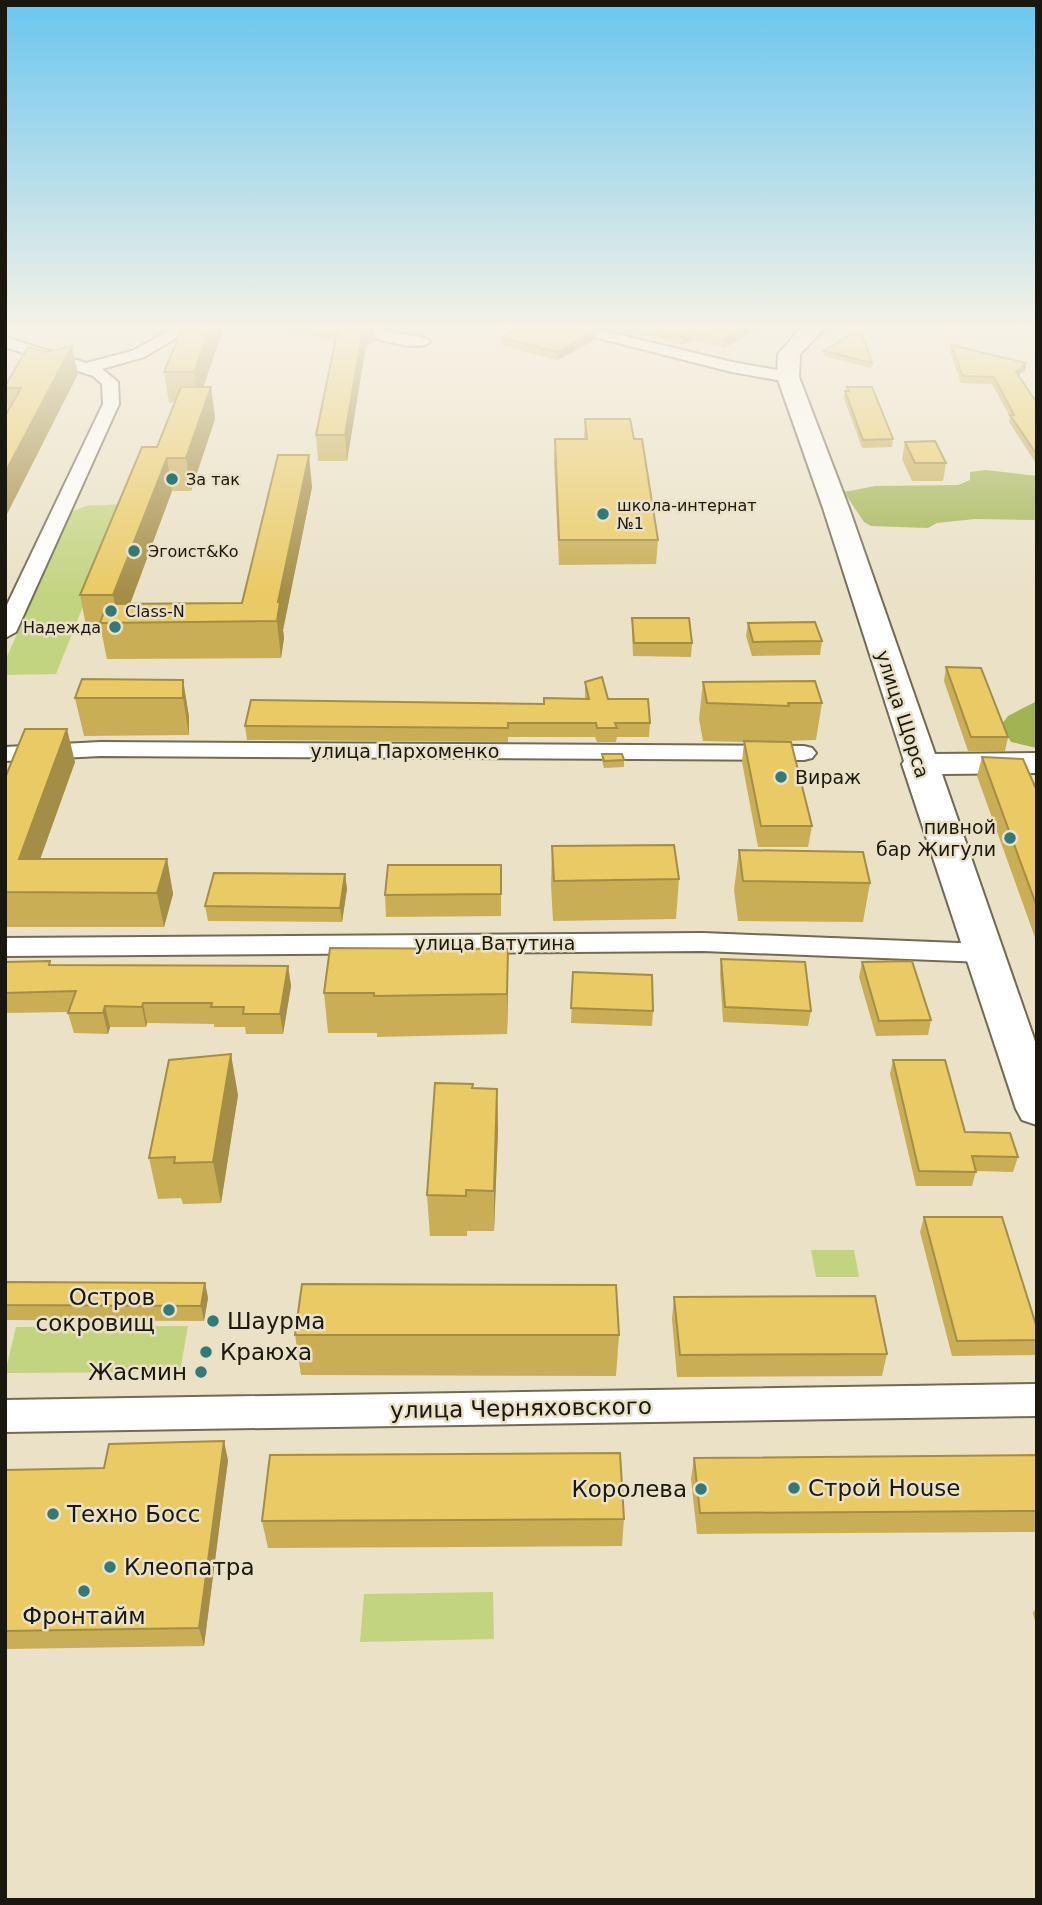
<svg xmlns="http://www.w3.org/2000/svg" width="1042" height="1905" font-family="'DejaVu Sans',sans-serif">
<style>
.green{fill:#c3d481}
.forest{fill:#a2b452}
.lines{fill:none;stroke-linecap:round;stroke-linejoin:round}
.street-casing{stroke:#726a53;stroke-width:4}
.secondary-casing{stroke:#726a53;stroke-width:4}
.street{fill:#fff;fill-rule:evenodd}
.secondary{fill:#fff;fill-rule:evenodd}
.wall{fill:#c9ae56}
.shaded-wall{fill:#a48d46}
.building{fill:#eaca64;stroke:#a48d46;stroke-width:2}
.poi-dot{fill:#317a77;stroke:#eae1c7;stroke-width:2.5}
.labels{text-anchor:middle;stroke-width:5;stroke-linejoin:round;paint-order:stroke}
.far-poi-label{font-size:16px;fill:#1a170e;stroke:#eae1c7;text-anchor:start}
.street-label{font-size:19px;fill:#1a170e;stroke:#eae1c7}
.poi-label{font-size:19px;fill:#1a170e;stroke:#eae1c7;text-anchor:start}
.near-poi-label{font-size:23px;fill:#1a170e;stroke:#eae1c7;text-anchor:start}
.near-street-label{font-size:23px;fill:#1a170e;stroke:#eae1c7}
</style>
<rect width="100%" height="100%" fill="#eae1c7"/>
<path class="green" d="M124,504l-68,170 -51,1v-14l66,-149 15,-6z
M811,1250h43l5,27h-43z
M188,1326l-8,46 -175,1 11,-46z
M493,1592l1,47 -134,3 4,-48z"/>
<path class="forest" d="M986,470l51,6v44l-62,-1 -38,4 -9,5 -57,-2 -7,-4 -20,-30 31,-6 83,-1 12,-5v-8z
M1037,701v47l-26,-6 -10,-17 7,-9z"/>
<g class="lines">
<defs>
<path id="street" d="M174,328h19l-49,29 -42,12 16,13 1,22 -103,228 -11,6v-29l98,-205 -1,-20 -9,-8 -88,-29v-10l81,26 46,-12z
M355,328h22l50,11 3,3c-12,11 -64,-4 -75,-14z
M567,328h25l140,34 56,10 8,5 -8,5 -56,-10 -162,-41z
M100,742l704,4 8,2 4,5 -4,5 -8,2 -704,-4 -95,5v-14z
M703,933l281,11 10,3 4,6 -4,6 -10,3 -281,-11 -698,5v-18z
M1037,1384v32l-1032,16v-32z"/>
<path id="secondary" d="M801,328h24l-25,26 -1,23 50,131 86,246 102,-1v20l-95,1 95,273v78l-15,-5 -6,-11 -114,-345 2,-3 -81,-253 -46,-131 1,-23z"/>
</defs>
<use href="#street" class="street-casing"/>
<use href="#secondary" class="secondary-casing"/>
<use href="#street" class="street"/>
<use href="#secondary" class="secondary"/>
</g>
<path class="wall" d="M282,328h92l1,13 -9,4 -19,116h-29l-2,-26 19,-93z
M601,328h159l-36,20 -32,-8 -10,5 -51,-13 -4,2z
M595,332v8l-38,20 -56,-15v-8z
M222,333l-19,54h8l4,32 -24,72h-19l-42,113 112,-1 70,-116 -29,143 1,8 -3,20 -174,1 -6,-29 -14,1 -7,-36 77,-148 18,-45 -6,1 -5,-31z
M951,345l75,18 -1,7 -6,5 18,28v62l-28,-43 1,-5 -18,-33 -31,-1 -11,-31z
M824,351l48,12 -1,5 -48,-12z
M78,374l-69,36 -4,-16v-8z
M847,387l46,52 -1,8 -30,1 -18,-50 1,-7h2z
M585,419l49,20 24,101 -2,24 -97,1 -5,-103 1,-23h29z
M905,442l41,21 -3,18h-31l-10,-22z
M632,618l60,25 -1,14 -58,-1 -1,-25z
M748,623l74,18 -2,14 -68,1 -6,-20z
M946,667l62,70 -3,14h-37l-24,-70z
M183,680l6,37v18l-105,1 -9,-38z
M585,682l23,17 42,24 -1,14h-32l-1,5h-19l-2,-5h-87v5l-261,-2 -2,-14 299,-22 41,-5z
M703,682l119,21 -6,37 -32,1v1l28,84 -4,21h-50l-16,-85 2,-20 -41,-1 -4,-22z
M602,754l22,6v7l-20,1 -2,-7z
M982,757l55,34v152l-60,-167z
M75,762l-35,97h127l6,35 -9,33h-159v-149z
M552,846l127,33 -3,40 -123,2 -2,-36z
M739,850l131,33 -7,39 -125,-1 -4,-31z
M501,865v51l-115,1 -1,-22z
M345,874l2,15 -5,33 -134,-1 -3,-15z
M721,959l90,52 -3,15 -85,-4 -3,-48z
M5,962l46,3 237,1 3,20 -8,48h-37l-1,-7h-31v-3l-67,-1 -1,4h-36l-2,7 -34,-1 -6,-20 1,-1 -64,1z
M862,962l69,58 -3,15 -52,1 -17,-59z
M573,972l80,39 -1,15 -81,-3z
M508,989l-1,45 -130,3v-4h-49l-4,-40z
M893,1060l72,72 53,25 -5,15 -37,-1 -4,15h-56l-26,-112z
M473,1088l24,1 1,41 -4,101h-27v5h-37l-3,-41z
M238,1095l-17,108 -38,1 -2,-6 -23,1 -9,-41z
M924,1217l113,111v22l-2,5 -83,1 -32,-124z
M5,1282l200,1 3,15 -4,23 -199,-1z
M674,1297l213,57 -5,22 -205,1 -5,-58z
M295,1335h324l-3,41 -315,-1z
M1037,1455v77l-340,2 -6,-55 3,-21z
M228,1460l-24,186 -199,3v-179l99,-2z
M624,1519l-2,27 -354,2 -6,-27z
M1037,1605v24l-4,-16z"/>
<path class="shaded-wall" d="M210,328h11l1,5 -24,69 -4,-30z
M363,328h11l1,13 -9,4 -19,116 -2,-26z
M627,328h4v4l-4,2z
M746,328h14l-36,20v-8z
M693,331l-1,9 -10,5 1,-8z
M595,332v8l-38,20v-8z
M72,346l6,28 -73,144v-45z
M1026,363l-1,7 -10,8 1,-6z
M211,387l4,32 -24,72 -5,-33z
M309,455l3,32 -29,143 1,8 -3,20 -4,-37 1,-19z
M167,458l5,33 -49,132h-4l-6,-28z
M183,680l6,37v18l-6,-37z
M67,729l8,33 -47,131 -9,-34z
M167,859l6,35 -9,33 -7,-34z
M345,874l2,15 -5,33 -2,-14z
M508,949v40l-1,45v-40z
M288,966l3,20 -8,48 -3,-20z
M143,1003l4,20 -1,4 -4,-20z
M105,1006l5,21 -2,7 -5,-21z
M231,1054l7,41 -17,108 -8,-41z
M497,1089l1,41 -4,101v-40z
M205,1283l3,15 -4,23 -3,-15z
M224,1441l4,19 -24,186 -5,-18z"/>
<path class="building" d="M182,328h28l-16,44h-30z
M338,328h25l-18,107h-29z
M520,328h59l16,4 -38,20 -56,-15z
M648,328h98l-22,12 -31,-9 -10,6z
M860,328l12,35 -48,-12z
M951,345l75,18 -10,9 21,31v52l-27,-40h4l-20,-38 -31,-1z
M72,346l-67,127v-57l16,-28h-16v-2l23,-39 18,5z
M181,387h30l-25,71h-19l-54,137h-33l62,-148h15z
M847,387h25l21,52 -30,1 -18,-49h4z
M585,419h45l4,20h8l16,101h-99l-4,-101h32z
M935,441l11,22h-31l-10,-21z
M278,455h31l-31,147h2l-3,19 -177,2 7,-19 135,-1z
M632,618h57l3,25h-58z
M815,622l7,19 -69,1 -5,-19z
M946,667l35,1 27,69h-37z
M602,677l6,22h40l2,24h-35l2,5h-20l-1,-5h-88v5l-263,-2 6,-26 293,4v-6l45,1 -4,-17z
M82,679l101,1v18h-108z
M815,681l7,22h-34l1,3 -82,-3 -4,-21z
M25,729h42l-48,130h148l-10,34 -152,-1v-114z
M744,741l47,1 21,84h-51z
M602,754h20l2,6 -20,1z
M982,757l41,2 14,32v116z
M674,845l5,34 -125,2 -2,-35z
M739,850l124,2 7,31 -127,-2z
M388,865h113v29l-116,1z
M214,873l131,1 -5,34 -135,-2z
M330,948l178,1 -1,45 -133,2v-3h-50z
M721,959l84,3 6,49 -86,-4z
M50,961l-1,4 239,1 -8,48h-37l1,-7h-33l1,-4h-69l-1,4 -37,-1 -2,7h-35l8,-22 -71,2v-31z
M912,961l19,59 -52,1 -17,-59z
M573,972l79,3 1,36 -82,-3z
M231,1054l-18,108 -39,1 1,-6 -26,1 20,-98z
M893,1060h52l20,72 45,1 8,24 -46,-1 4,16 -57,-1z
M435,1083l38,1 -1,4 25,1 -3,102 -28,-1v6l-39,-1z
M924,1217h78l35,111v12l-80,1z
M5,1282l200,1 -4,23 -196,-1z
M302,1284l314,1 3,50h-324z
M875,1296l12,58 -207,1 -6,-58z
M224,1441l-25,187 -194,3v-161l99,-2 5,-24z
M620,1453l4,66 -362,2 8,-66z
M1037,1455v56l-337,2 -6,-55z"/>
<linearGradient id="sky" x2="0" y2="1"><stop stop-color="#6ac6ef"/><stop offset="0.55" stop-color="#f6f2e6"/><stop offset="1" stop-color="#f6f2e6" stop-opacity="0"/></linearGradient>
<rect width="1042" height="594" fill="url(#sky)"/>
<g class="poi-dot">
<circle cx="172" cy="479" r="7"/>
<circle cx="603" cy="514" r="7"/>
<circle cx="134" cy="551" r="7"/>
<circle cx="111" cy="611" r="7"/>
<circle cx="115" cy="627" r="7"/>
<circle cx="781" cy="777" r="7"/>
<circle cx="1010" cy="838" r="7"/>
<circle cx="169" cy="1310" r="7"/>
<circle cx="213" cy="1321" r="7"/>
<circle cx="206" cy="1352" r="7"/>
<circle cx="201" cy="1372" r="7"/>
<circle cx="794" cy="1488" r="7"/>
<circle cx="701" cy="1489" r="7"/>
<circle cx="53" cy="1514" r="7"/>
<circle cx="110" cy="1567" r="7"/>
<circle cx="84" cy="1591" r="7"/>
</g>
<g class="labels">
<g class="far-poi-label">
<text x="186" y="485">За так</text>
<text x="617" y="511">школа-интернат<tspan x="617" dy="18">№1</tspan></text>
<text x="148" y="557">Эгоист&amp;Kо</text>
<text x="125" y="617">Class-N</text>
<text x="101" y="633" text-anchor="end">Надежда</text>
</g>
<g class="street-label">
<text transform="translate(903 714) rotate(72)" y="7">улица Щорса</text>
<text x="405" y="758">улица Пархоменко</text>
<text x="495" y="950">улица Ватутина</text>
</g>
<g class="poi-label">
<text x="795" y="784">Вираж</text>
<text x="996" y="834" text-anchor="end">пивной<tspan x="996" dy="22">бар Жигули</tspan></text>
</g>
<g class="near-poi-label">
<text x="155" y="1305" text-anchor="end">Остров<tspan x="155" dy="26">сокровищ</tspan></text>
<text x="227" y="1329">Шаурма</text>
<text x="220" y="1360">Краюха</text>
<text x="187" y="1380" text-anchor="end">Жасмин</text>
<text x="808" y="1496">Строй House</text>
<text x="687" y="1497" text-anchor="end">Королева</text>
<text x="67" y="1522">Техно Босс</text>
<text x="124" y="1575">Клеопатра</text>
<text x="84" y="1624" text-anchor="middle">Фронтайм</text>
</g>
<g class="near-street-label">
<text transform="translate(521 1408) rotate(-1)" y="8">улица Черняховского</text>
</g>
</g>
<rect width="1042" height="1905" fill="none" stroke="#1a170e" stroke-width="14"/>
</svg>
